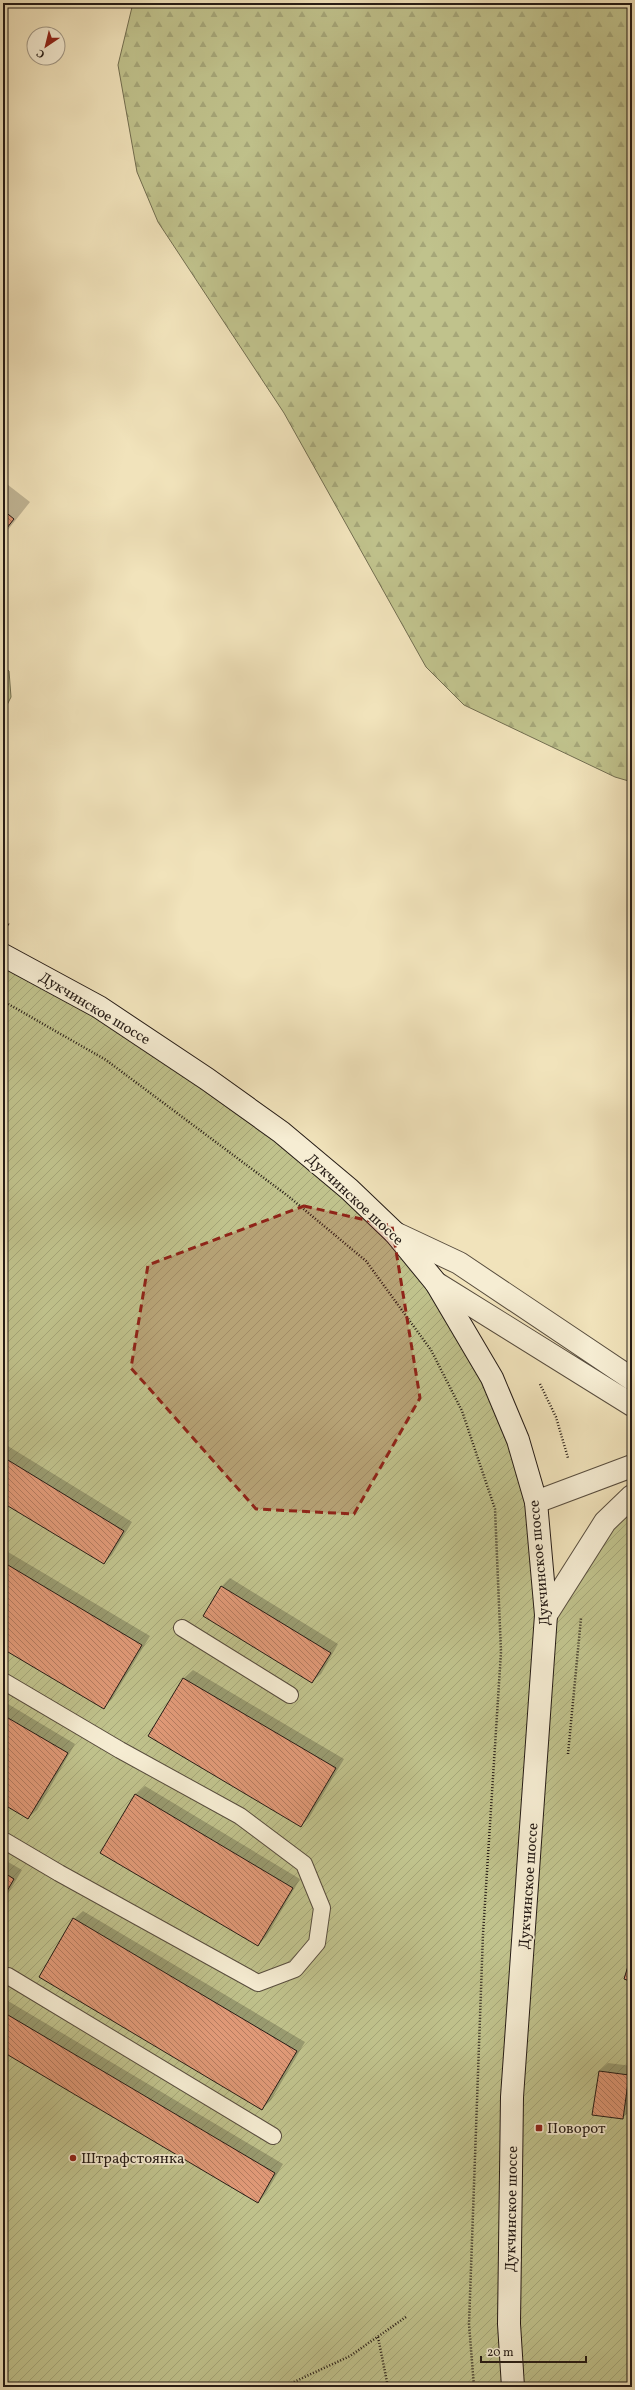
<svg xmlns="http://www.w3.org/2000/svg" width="635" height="2390" font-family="Vollkorn,serif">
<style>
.forest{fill:url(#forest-firs);stroke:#726e50}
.garden{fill:url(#garden-furrows);stroke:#726e50}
.shadow{fill:#0003}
.building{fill:url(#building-back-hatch);stroke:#251b15}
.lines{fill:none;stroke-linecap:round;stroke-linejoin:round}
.lane-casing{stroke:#584d3e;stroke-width:18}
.street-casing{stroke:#584d3e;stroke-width:24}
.secondary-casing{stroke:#251b15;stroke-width:24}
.path{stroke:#251b15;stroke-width:2.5;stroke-dasharray:1 2;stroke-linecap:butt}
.lane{stroke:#f6edd3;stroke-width:16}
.street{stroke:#f6edd3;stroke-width:22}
.secondary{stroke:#f6edd3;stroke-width:22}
.marked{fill:#8f2418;fill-opacity:0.2;stroke:#8f2418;stroke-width:3;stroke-dasharray:8 5;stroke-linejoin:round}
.poi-dot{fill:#8f2418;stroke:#f6edd3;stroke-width:1.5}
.labels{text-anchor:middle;stroke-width:3.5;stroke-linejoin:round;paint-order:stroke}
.street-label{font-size:15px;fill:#251b15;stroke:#f6edd3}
.poi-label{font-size:15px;fill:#251b15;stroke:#f6edd3;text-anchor:start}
</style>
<defs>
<pattern id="forest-firs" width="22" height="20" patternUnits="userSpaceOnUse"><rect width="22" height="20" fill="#c0c28c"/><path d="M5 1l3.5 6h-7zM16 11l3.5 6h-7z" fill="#a5a678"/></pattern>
<pattern id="garden-furrows" width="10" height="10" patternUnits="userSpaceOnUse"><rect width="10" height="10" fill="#c0c28c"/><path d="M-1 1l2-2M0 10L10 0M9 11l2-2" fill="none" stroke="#a5a678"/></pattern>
<pattern id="building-back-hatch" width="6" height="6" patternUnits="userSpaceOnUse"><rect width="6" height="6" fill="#e09977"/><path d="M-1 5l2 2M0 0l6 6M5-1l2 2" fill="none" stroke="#b57c60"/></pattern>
</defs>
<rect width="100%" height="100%" fill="#f1e3bb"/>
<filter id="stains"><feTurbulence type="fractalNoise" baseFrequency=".005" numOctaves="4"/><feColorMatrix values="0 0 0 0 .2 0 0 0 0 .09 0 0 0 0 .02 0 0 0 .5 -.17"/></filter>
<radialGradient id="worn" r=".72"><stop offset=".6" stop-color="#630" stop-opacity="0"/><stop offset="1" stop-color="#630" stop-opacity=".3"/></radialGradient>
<path class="forest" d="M133,3h499v779l-17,-5 -151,-72 -38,-38 -142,-254 -126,-191 -21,-50 -19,-107z
M3,666l6,5 2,26 -8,16z"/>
<path class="garden" d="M3,960l123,65 269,208 123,207 28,174 86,-118v891h-629z"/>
<path class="shadow" d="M3,481l27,21 -27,34z
M3,1443l129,79 -20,33 -8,8 -101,-61z
M3,1549l147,87 -38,63 -8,8 -101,-59z
M230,1578l108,66 -17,30 -9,8 -108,-66 18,-30z
M193,1670l151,89 -35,59 -8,8 -151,-90 34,-58z
M3,1701l72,43 -38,66 -9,8 -25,-15z
M145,1786l155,93 -34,58 -8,8 -156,-93 34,-58z
M3,1859l19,11 -19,32z
M83,1911l222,131 -34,58 -9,9 -188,-190z
M3,1998l280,166 -17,29 -8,9 -255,-151z
M608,2063l24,3 -1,44 -9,8 -23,-47z"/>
<path class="building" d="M3,510l11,9 -11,14z
M3,1457l121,74 -20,33 -101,-61z
M3,1562l139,83 -38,64 -101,-60z
M221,1586l110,67 -19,30 -109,-67z
M183,1678l153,90 -35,59 -153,-91z
M3,1715l65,38 -40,66 -25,-15z
M135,1794l158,94 -35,58 -158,-93z
M3,1872l11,7 -11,19z
M73,1918l224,133 -35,59 -223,-133z
M632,1953v29l-8,-3z
M3,2012l272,161 -17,30 -255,-151z
M599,2071l30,4 -6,44 -31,-4z"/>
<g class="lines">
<defs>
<path id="lane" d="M182,1628l108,67
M3,1681l117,69 120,66 64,48 18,44 -5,35 -22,26 -37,14 -199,-110 -56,-33
M8,1976l265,160"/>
<path id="street" d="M395,1233l64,30 173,116
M436,1283l196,122
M536,1502l96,-36
M546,1615l59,-93 27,-26"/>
<path id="secondary" d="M3,955l96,52 108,72 74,53 68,57 46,44 41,50 56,95 26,62 18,62 10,113 -34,482 -3,227 4,63"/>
</defs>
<use href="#lane" class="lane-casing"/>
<use href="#street" class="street-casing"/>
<use href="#secondary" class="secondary-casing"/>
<path class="path" d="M3,921l6,4
M3,1001l103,59 182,136 78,65 65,89 31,61 33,98 6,143 -18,282 -14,390 5,63
M540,1384l16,33 12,41
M568,1754l13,-136
M378,2337l10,50
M283,2387l67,-31 56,-39"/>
<use href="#lane" class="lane"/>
<use href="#street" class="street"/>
<use href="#secondary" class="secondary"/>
</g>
<path class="marked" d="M304,1206l88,20 28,172 -66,116 -98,-5 -125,-141 17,-103z"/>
<g class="poi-dot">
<rect x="535" y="2124" width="8" height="8" rx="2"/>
<circle cx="73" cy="2158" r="4"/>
</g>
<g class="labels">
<g class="street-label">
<text transform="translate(95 1008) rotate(31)" y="5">Дукчинское шоссе</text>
<text transform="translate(355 1199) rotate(43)" y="5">Дукчинское шоссе</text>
<text transform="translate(539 1563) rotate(-95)" y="5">Дукчинское шоссе</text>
<text transform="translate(528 1886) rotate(-86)" y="5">Дукчинское шоссе</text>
<text transform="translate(511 2209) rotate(-89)" y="5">Дукчинское шоссе</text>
</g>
<g class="poi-label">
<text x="547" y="2133">Поворот</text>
<text x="81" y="2163">Штрафстоянка</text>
</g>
</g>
<rect width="635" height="2390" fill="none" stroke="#f1e3bb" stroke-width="16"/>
<rect x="4" y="4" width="627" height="2382" fill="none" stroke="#251b15" stroke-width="2"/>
<rect x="8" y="8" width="619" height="2374" fill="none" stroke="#251b15"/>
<g transform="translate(46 46) rotate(215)"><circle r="19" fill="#f6edd3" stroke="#a29987"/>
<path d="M0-3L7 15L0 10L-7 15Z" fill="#8f2418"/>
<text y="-6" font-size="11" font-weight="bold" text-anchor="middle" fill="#251b15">С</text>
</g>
<path d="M481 2356v6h105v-6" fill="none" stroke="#251b15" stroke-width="2"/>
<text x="487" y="2356" font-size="12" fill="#251b15" stroke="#f6edd3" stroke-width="3" paint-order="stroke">20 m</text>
<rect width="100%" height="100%" filter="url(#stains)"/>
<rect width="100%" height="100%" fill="url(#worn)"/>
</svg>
